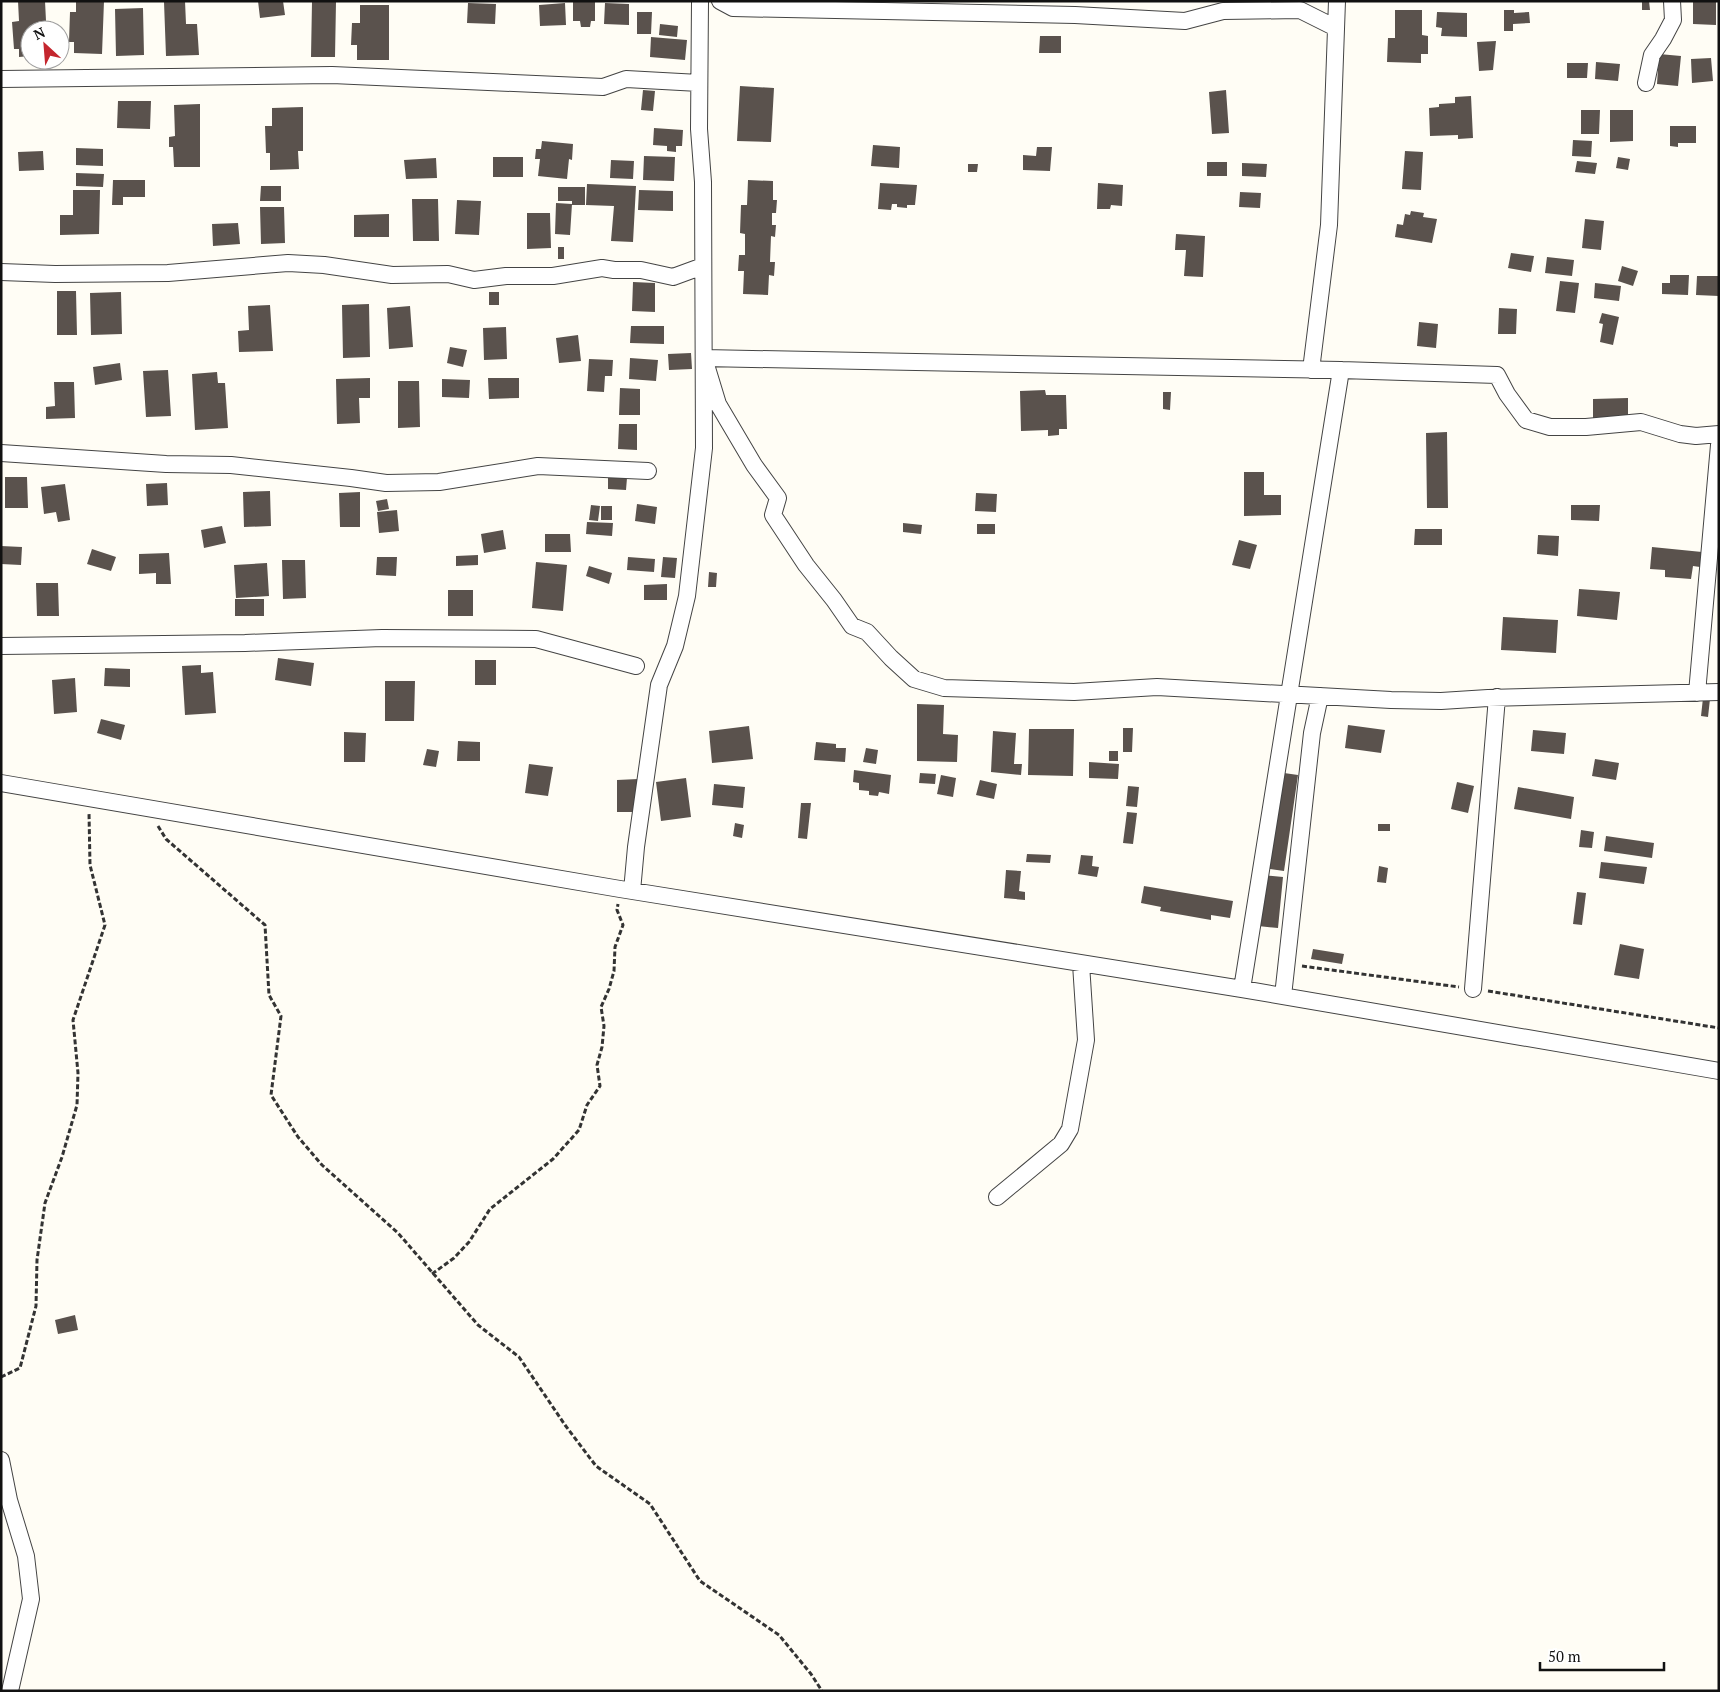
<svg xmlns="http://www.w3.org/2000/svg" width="1720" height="1692" font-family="'PT Serif',serif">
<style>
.building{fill:#5a524d}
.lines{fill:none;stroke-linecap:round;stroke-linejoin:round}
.minor-casing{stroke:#444;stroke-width:18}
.path{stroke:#333;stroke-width:3;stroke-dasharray:5 2.5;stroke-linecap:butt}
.minor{stroke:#fff;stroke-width:16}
</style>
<rect width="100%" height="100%" fill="#fffdf5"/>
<path class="building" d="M18,1h27l1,20h5v9h-21v26l-11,1v-8h-5l-2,-27 7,-1z
M76,1h28l-2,53 -28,-1v-11h-5l1,-30h6z
M185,1l1,23h11l2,31 -33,1 -2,-54z
M258,1h25l2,14 -25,3z
M573,1h22v20h-4l-1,6h-9l-1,-6h-7z
M1642,1h7l1,9h-8z
M1693,1h23v24l-23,-1z
M312,2h24l-1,55h-24z
M468,3l28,1 -1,20 -28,-1z
M565,3l1,22 -26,1 -1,-21z
M605,3l24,1v21l-25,-1z
M360,5h29v55h-32v-15h-6l1,-22h8z
M143,8l1,47 -28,1 -1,-47z
M1395,10h27v25l6,1v18h-7v9l-34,-1 1,-24h7z
M1504,10h10v3l15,-1 1,11 -17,1v7h-9z
M637,12h15l-1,22h-14z
M1437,12l30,1v24l-26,-1 1,-8 -6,-1z
M660,24l18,2 -1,11 -18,-2z
M1040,36h21v17h-22z
M651,37l36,3 -2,20 -35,-3z
M1496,41l-3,29 -14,1 -2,-29z
M1659,54l22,2 -3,30 -21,-2z
M1711,58l2,23 -21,2 -1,-24z
M1596,62l24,2 -2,17 -23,-2z
M1567,63h21l-1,15h-20z
M740,86l34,2 -3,54 -34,-1z
M643,90l12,1 -2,20 -12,-1z
M1226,90l3,43 -17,1 -3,-42z
M1471,96l2,42 -15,1v-4l-28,1 -1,-28 10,-1v-3l16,-1v-6z
M118,101h33l-1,28 -33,-1z
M200,104v63h-26l-1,-20h-4v-10l6,-1 -1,-31z
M303,107v44h-5l1,18 -29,1v-17h-4l-1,-27h7v-18z
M1581,110h19l-1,24h-18z
M1610,110h23v31l-23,1z
M1670,126h26v17h-18v4l-8,-1z
M654,128l29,2 -1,16h-6v6l-9,-1v-5l-14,-1z
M1573,140l19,1 -1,16 -19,-1z
M542,141l31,3 -1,16 -3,-1 -2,20 -29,-3 2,-17h-5l1,-10h5z
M873,145l27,2 -1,21 -28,-2z
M1037,147h15l-2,24 -27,-1v-15l13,1z
M76,148l27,1v17l-27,-1z
M43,151l1,19 -25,1 -1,-19z
M1405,151l18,1 -2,38 -19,-1z
M644,156l31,1 -1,24 -31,-1z
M493,157h30v20h-30z
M1618,157l12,2 -2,11 -12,-2z
M436,158l1,20 -31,1 -2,-19z
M611,160l23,1 -1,18 -23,-1z
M1577,161l20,2 -2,11 -20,-2z
M1207,162h20v14h-20z
M1242,163l25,1 -1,13 -24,-1z
M968,164h10l-1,8h-9z
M76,173l28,1 -1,13 -27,-1z
M113,180h32v17h-22v8h-11z
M748,180l25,1v19h4l-1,13h-4v12h4l-1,12 -4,-1 -1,26h5l-1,14 -5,-1 -1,20 -25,-1 1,-23h-6l1,-16h6v-21l-5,-1 1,-28h6z
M880,183l37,2 -2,20h-8v3l-10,-1v-3h-5l-1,6 -13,-1z
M1098,183l25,2 -1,21 -11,-1 -1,4h-13z
M587,184l49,2 -3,56 -22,-1 3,-35 -28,-1z
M261,186h20v15h-21z
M558,187h27v18h-13v-4h-14z
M73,190h27l-1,44 -39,1v-20h13z
M639,190l34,1v20l-35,-1z
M1240,192l21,1 -1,15 -21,-1z
M412,199h26l1,42h-26z
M457,200l24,1 -2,34 -24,-1z
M556,203l16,1 -2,31 -15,-1z
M260,207h24l1,36 -24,1z
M1411,211l13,2 -1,4 14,2 -5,24 -37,-6 2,-13 6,1 2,-11 5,1z
M527,213h23l1,35 -24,1z
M389,214v23h-35v-22z
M1585,219l19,2 -3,29 -19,-2z
M238,223l2,21 -27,2 -1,-22z
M1176,234l29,2 -2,41 -19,-1 2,-26h-11z
M558,247h6v12h-6z
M1511,253l23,3 -3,16 -23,-4z
M1547,257l27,3 -2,16 -27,-3z
M1622,266l16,5 -5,15 -15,-5z
M1670,275h19l-1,20 -26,-1v-11h8z
M1697,276h22v20l-23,-1z
M1560,281l19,2 -4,30 -19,-2z
M633,282l22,1v29l-23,-1z
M1595,283l26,3 -2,15 -25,-3z
M57,291h19l1,44h-20z
M121,292l1,42 -31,1 -1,-42z
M489,292h10v13h-10z
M369,304l1,53 -27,1 -1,-53z
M270,305l3,46 -34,1 -1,-21 11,-1 -1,-24z
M410,306l3,41 -24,2 -2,-41z
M1499,308l18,1 -1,25h-18z
M1602,313l17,4 -6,28 -13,-3 3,-18 -4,-1z
M1419,322l19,2 -2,24 -19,-2z
M631,326h33v18l-34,-1z
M506,327l1,32 -23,1 -1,-32z
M578,335l3,26 -22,2 -3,-25z
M450,347l17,3 -4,17 -16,-4z
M691,353l1,16 -23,1 -1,-16z
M630,358l28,2 -2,21 -27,-2z
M589,359l24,1 -1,16h-7l-1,16 -17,-1z
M120,363l2,17 -27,5 -2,-18z
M168,370l3,46 -25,1 -3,-46z
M217,372l1,11h7l3,45 -33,2 -3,-56z
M370,378v20h-11l1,25 -23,1 -1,-45z
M488,378h31v20l-30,1z
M442,379l28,1 -1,18 -27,-1z
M398,381h21l1,46 -22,1z
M54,382h20l1,36 -29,1v-12l9,-1z
M620,388l20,1v26h-21z
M1045,390l1,5h20l1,34h-8v6l-11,1v-6l-27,1 -1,-40z
M1163,392h8l-1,18 -7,-1z
M1628,398v19l-35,1v-19z
M619,424h18v26l-19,-1z
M1447,432l1,76h-21l-1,-75z
M1244,472h20v23h17v20l-37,1z
M5,477h22l1,31h-23z
M608,477l19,1 -1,12 -18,-1z
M167,483l1,22 -21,1 -1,-22z
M65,484l5,36 -12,2 -2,-10 -12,2 -3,-27z
M270,491l1,35 -27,1 -1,-35z
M360,492v35h-20l-1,-34z
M976,493l21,1 -1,18 -21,-1z
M387,499l2,10 -11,2 -2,-10z
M637,504l20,3 -2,17 -20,-3z
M591,505l9,1 -2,15 -9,-1z
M1571,505h29l-1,16 -28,-1z
M601,506h11v14h-11z
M397,510l2,21 -20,2 -2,-21z
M587,522l26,1 -1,13 -26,-2z
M903,523l19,2 -1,9 -18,-2z
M977,524h18v10h-18z
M222,526l4,17 -22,5 -3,-18z
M1415,529h27v16h-28z
M503,530l3,19 -22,4 -3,-19z
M545,534h25l1,18h-26z
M1538,535l21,1 -1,20 -21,-2z
M1239,540l18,5 -7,24 -18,-4z
M1,546l21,1 -1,18 -20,-1z
M1652,547l50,5 -2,15 -7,-1 -2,13 -26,-2v-7l-15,-1z
M92,549l24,8 -5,14 -24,-7z
M169,553l2,31h-15v-11l-17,1v-20z
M478,555v10l-22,1v-10z
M377,557h20l-1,19 -20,-1z
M628,557l27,2 -1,13 -27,-2z
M663,557l14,1 -2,20 -14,-1z
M282,560h23l1,38 -23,1z
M536,562l31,3 -4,46 -31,-3z
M267,563l2,33 -33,2 -2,-33z
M589,566l23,7 -3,11 -23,-8z
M709,572l8,1 -1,14h-8z
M36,583h22l1,33h-22z
M667,584v16h-23v-15z
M1579,589l41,3 -3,28 -40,-4z
M448,590h25v26h-25z
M235,599h29v17h-29z
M1503,617l55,3 -2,33 -55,-3z
M278,658l36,5 -3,23 -36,-6z
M475,660h21v25h-21z
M201,665v8l12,-1 3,41 -31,2 -3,-49z
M105,668l25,1v18l-26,-1z
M75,678l2,34 -23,2 -2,-34z
M385,681h30l-1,40h-29z
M1703,698l7,1 -2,18 -7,-1z
M917,704l27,1 -1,29 15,1 -1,27 -40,-1z
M101,719l24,6 -4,15 -24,-7z
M1348,725l37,5 -4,23 -36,-5z
M749,726l4,33 -41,4 -3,-32z
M1123,728h10l-1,24h-9z
M1029,729h45l-1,47 -45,-1z
M1533,730l33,3 -2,21 -33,-3z
M993,731l23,2 -2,31h8l-1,11 -30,-3z
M344,732l22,1 -1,29h-21z
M458,741l22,1v19h-23z
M816,742l20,2v4h10l-1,14 -31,-2z
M866,748l12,2 -2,14 -13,-2z
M427,749l12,2 -3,16 -13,-2z
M1109,751h9v10h-9z
M1595,759l24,4 -3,17 -24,-4z
M1089,762l30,2 -1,15 -29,-1z
M529,764l24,3 -5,29 -23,-3z
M854,770l37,5 -2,19 -10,-2 -1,4 -9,-1v-4l-10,-1v-7l-6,-1z
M1270,771l28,4 -14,96 -28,-4z
M920,773l16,1 -1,10 -16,-1z
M941,775l15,3 -3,19 -16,-3z
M686,778l5,39 -30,4 -5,-39z
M638,779v33h-21v-32z
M980,780l17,4 -3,15 -18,-4z
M1457,782l17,4 -6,27 -17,-4z
M714,784l31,3 -2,21 -31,-3z
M1128,786l11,1 -2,20 -11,-1z
M1518,787l56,10 -3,22 -57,-10z
M801,803h10l-4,36 -9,-1z
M1127,812l10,1 -4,31 -10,-1z
M735,823l9,2 -2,13 -9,-2z
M1378,824h12v7h-12z
M1581,830l13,2 -2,16 -13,-1z
M1606,836l48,7 -2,15 -48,-7z
M1027,854l24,1 -1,8 -24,-1z
M1081,855l12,1 -1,10 7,1 -2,10 -19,-3z
M1601,862l46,5 -3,17 -45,-6z
M1379,866l9,2 -2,15 -9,-1z
M1006,870l15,1 -2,20 6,1v8l-21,-2z
M1263,875l20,2 -5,51 -20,-2z
M1144,886l89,15 -3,17 -19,-3v5l-51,-9 1,-4 -20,-4z
M1577,892l9,1 -4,32 -9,-1z
M1620,944l24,5 -5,30 -25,-4z
M1313,949l31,5 -2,10 -31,-5z
M75,1315l3,15 -20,4 -3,-14z"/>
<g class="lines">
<defs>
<path id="minor" d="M720,1l13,7 342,7 110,6 38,-10 77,-1 36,18
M1,79l331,-4 271,12 23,-8 73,4
M1646,83l6,-28 11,-16 10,-19 -1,-19
M1,272l54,2 113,-1 120,-10 36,2 68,10 56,-1 26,6 32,-4h47l49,-8 12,2h27l32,7 30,-11
M1311,370l18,-145 8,-224
M1341,370l156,5 10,19 19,26 24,7h36l55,-5 39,12 16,2 23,-2
M1,453l165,11 65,1 120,13 35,5 53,-1 99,-16 110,5
M1,646l244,-3 137,-5 154,1 100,27
M1697,693l22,-248
M1,783l619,106 622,100 477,82
M632,891l4,-44 23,-162 16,-39 12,-50 17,-148 -1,-266 -4,-53 1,-128
M1242,989l99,-619 -637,-12 14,46 36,61 24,33 -5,17 33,50 28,35 18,26 15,6 24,26 23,21 30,9 130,4 83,-5 234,13 50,1 47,-3 231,-6
M1473,989l24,-292
M1283,996l29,-263 8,-37
M997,1197l64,-53 9,-15 16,-89 -5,-76
M1,1460l8,40 17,56 5,43 -21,92"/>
</defs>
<use href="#minor" class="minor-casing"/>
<path class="path" d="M158,826l8,13 99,86 4,70 12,21 -10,79 27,42 24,28 76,68 80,92 41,32 46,68 31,41 54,38 50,77 79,54 32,39 11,17
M1302,966l157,21
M1488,991l231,37
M432,1274l22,-16 15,-16 21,-33 63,-50 26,-29 8,-25 13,-19 -3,-21 5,-18 2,-21 -3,-19 8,-18 5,-18 1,-24 8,-22 -6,-15 1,-6
M1,1377l19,-9 16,-62 1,-46 8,-57 17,-46 15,-52 1,-32 -5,-53 32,-95 -15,-60 -1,-52"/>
<use href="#minor" class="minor"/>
</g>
<rect width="1720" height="1692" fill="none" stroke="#111111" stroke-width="5"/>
<g transform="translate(45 45) rotate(334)"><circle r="24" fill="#ffffff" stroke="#a0a0a0"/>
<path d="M0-4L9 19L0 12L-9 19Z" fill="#c4262e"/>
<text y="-8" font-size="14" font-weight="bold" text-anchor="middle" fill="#111111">N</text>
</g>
<path d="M1540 1662v8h124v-8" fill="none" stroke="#111111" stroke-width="2.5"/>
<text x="1548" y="1662" font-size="15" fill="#111111" stroke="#ffffff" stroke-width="4" paint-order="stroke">50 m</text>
</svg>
